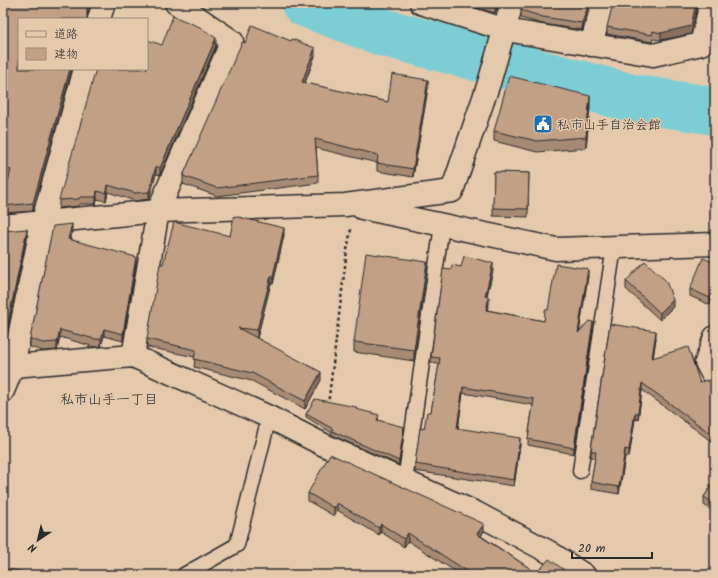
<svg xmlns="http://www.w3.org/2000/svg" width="718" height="578" font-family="Kalam,'Klee One',sans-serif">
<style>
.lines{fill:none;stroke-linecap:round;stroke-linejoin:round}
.river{stroke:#7dced4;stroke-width:48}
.lane-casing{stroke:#2b2b2b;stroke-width:17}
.street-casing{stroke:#2b2b2b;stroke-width:25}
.path{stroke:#2b2b2b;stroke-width:2.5;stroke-dasharray:3 3;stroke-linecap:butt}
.lane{stroke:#e5c9ac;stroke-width:14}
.street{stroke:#e5c9ac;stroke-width:22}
.wall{fill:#a78a73;stroke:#2b2b2b}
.shaded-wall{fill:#88705e;stroke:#2b2b2b}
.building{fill:#c2a086;stroke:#2b2b2b}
.labels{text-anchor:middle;stroke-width:3;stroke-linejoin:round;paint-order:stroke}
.poi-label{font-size:13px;fill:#2b2b2b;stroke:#e5c9ac;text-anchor:start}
.neighbourhood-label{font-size:14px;fill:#2b2b2b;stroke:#e5c9ac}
</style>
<rect width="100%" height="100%" fill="#e5c9ac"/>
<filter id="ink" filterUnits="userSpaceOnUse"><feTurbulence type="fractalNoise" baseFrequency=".025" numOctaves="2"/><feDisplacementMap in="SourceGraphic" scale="8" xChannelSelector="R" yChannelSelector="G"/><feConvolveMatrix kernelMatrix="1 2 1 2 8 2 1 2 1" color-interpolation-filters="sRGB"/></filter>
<g filter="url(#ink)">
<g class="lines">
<path class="river" d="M305,3l77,29 249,66 84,13"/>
<defs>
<path id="lane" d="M580,471l34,-224
M405,481l37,-256
M184,575l53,-30 32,-128"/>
<path id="street" d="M421,3l85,27 147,25 48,-11 10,-41
M99,19l5,-16
M591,45l12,-42
M362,208l194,41 159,-5
M3,226l155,-15 74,-170 -56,-38
M715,337l-9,25 9,17
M133,356l25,-145 187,-6 107,-14 37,-108 23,-80
M13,366l29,-142 43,-155
M3,391l10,-25 120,-10 136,61 55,28 152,68 73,39 35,23"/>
</defs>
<use href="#lane" class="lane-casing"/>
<use href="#street" class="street-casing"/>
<path class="path" d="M328,405l19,-155 4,-21"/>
<use href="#lane" class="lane"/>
<use href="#street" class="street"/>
</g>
<path class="wall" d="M3,3h89l-5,12v4h-68l53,50 -39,142 -29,2v-2h-1v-11l7,-23 -7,-2z
M462,3h37l-4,10z
M522,3h69l-9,27 -39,-6 -22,-6v-8z
M607,27l84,7 -30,6 -8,-1 -1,3 -45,-8z
M715,32v12h-1v-7z
M245,43l70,13 -10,27 83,19 40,-14 -15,89 -36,-6v-8l-61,-15 2,27v8l-101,13 -34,-12v-8z
M162,45l54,1 -56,129 -4,-1 -7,25 -14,2 -27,-9 -2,9 -9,-2 -1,5h-16l-1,2 -20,2v-8z
M590,106l-4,42 -49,4 -43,-11v-10z
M494,172l35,1 -1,44 -35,-1z
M715,172v49h-4v-7z
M3,231l24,5 -21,104 -3,-1z
M72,232l-2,7 66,26 -13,76 -19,-5 -3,10 -6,1 -35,-10 -3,13 -14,1 -13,-4v-8z
M284,235l-11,49 -2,-1 -14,55 64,42 -16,29 -53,-28 -58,-14 1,-10 -48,-10v-8l16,-75 67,-28z
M715,263l-5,42 -20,-9v-7z
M461,267l32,3 -6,26 2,7 -2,7 57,11 4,-11 40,-34 -9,56 14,-4 -19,126 -46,-9v-6l5,-34 -70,-12 -5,36 62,16 -6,41 -99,-15v-7l9,-35 7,-17 8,-48 -8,-1v-6l20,-87z
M427,273l-13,88 -60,-9v-10z
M626,281l47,26 -13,13 -34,-31z
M656,338l-3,20 47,25 15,1v60l-73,-54 -4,30 -3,-1 -6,38 -4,-1 -6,38 -28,-5v-7l4,-24 -4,-1v-7z
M356,409l23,10 -1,1 26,11 -5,34 -67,-30v-2l-26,-16v-3z
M715,480v32l-11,-7v-8z
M308,493l176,38 -3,5 56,37 34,2h-110l-53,-34 -4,6 -23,-15 -2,3 -42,-25 -3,6 -26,-15z"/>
<path class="shaded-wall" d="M89,3h3l-5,12v4v-11z
M496,3h3l-4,10v-7z
M589,3h2l-9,27v-7z
M696,3h2l-7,31 -30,6v-7z
M216,38v8l-56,129v-7z
M315,48v8l-13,34v-8z
M70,69h2l-39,142v-8z
M428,80v8l-15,89v-8z
M590,96v10l-4,42v-11z
M156,166v8l-7,25v-7z
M108,185v7l-2,9v-8z
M97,191v8l-1,5v-7z
M72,224v8l-4,14v-7z
M284,228v7l-11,49v-8z
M27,229v7l-21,104v-8z
M136,257v8l-13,76v-7z
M427,262v11l-13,88v-11z
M493,263v7l-8,32v-6z
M588,269v7l-10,63v-6z
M271,276v7l-14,55v-8z
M715,286v8l-5,11v-7z
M489,297v6l-3,14v-7z
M673,300v7l-13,13v-7z
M593,322v6l-19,126v-6z
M104,329v7l-3,10v-7z
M60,330v7l-3,13v-8z
M656,331v7l-4,27v-7z
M321,372v8l-16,29v-8z
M642,383v7l-4,30v-7z
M463,387v6l-6,42v-7z
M635,413v6l-6,38v-7z
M404,427v4l-5,34v-4z
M520,438v7l-6,41v-6z
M625,449v7l-6,38v-7z
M337,503v7l-3,6v-8z
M381,524v8l-2,3v-7z
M484,524v7l-7,10v-7z
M408,533v8l-4,6v-8z"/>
<path class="building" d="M3,3h86l-2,5v11h-68v50h51l-37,134 -29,3 1,-2h-2v-4l8,-30 -8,-2z
M485,3h11l-1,3z
M522,3h67l-7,20 -39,-6 -22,-7z
M613,3h83l-5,23 -30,7 -8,-2 -1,4 -45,-8z
M173,16l27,11 16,11 -56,130 -4,-2 -7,26 -14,1 -27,-8 -2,8 -9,-2 -1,6h-16l-1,2 -20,1 37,-131h51v-29l15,5z
M252,25l39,16 1,-2 23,9 -13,34 86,20 4,-28 36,6 -15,89 -36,-6 1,-8 -63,-16 3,36 -101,13 -34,-12 59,-134 3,1z
M509,76l81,20 -4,41 -49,4 -43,-10z
M494,172l35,1 -1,36 -35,-1z
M715,172v42h-4z
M234,216l50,12 -11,48h-2l-14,54 -19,-2 83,44 -16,29 -53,-28 -58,-14 2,-9 -49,-11 13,-75h3l11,-42 56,14z
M72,224l-4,15 68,18 -13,77 -19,-5 -3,10h-6l-35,-9 -3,12 -14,1 -13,-4 23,-113z
M27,229l-21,103h-3v-101z
M366,253l61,9 -13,88 -60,-8z
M464,256l29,7 -8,33 4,1 -3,13 58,11 1,-11h3l8,-46 32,5 -10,64 11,-12 4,1 -19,126 -46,-9 6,-40 -71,-12 -6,41 63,10 -6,42 -99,-16 5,-36 4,1 3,-17h4l9,-54 -9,-1 12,-88 8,1 1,-5 9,2z
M703,258l12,5v23l-5,12 -20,-9z
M645,261l21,20 7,19 -13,13 -34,-32z
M610,324l46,7 -4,27 36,-11 12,36 6,-3 8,5 1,-1v53l-73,-54 -4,30h-3l-6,37 -4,-1 -6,38 -28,-5 5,-30 -5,-2z
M315,399l41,8v2l23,6 -2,5 27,7 -5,34 -67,-30 1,-2 -27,-15z
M330,454l154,70 -7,10 60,39 12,-14 22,16h-98l-65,-42 -4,6 -23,-15 -2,4 -42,-25 -3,5 -26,-15z
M715,480v24l-11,-7z
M3,568l32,6 -1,1h-31z"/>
</g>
<defs>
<symbol id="civic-square" viewBox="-11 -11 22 22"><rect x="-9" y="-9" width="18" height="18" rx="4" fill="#1f6fb2" stroke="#e5c9ac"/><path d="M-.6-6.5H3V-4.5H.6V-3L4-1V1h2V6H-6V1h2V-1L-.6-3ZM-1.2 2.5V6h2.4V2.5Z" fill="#fff"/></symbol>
</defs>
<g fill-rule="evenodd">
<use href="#civic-square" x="532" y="113" width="22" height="22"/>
</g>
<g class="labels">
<g class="poi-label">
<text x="557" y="129">私市山手自治会館</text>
</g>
<g class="neighbourhood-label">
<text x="109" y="404">私市山手一丁目</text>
</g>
</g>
<rect width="718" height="578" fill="none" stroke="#e5c9ac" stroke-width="16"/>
<rect x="8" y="8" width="702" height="562" fill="none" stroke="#2b2b2b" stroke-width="1.5" filter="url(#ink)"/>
<rect x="18" y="18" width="130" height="52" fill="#e5c9ac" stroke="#9b8a78"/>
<rect x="26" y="31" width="20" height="6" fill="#e5c9ac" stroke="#9b8a78"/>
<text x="54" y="38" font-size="12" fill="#2b2b2b">道路</text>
<rect x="26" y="48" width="20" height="12" fill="#c2a086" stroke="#9b8a78"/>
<text x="54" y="58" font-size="12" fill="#2b2b2b">建物</text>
<g transform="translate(38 540) rotate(215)" stroke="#e5c9ac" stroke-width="3" paint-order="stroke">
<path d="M0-3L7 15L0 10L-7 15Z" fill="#2b2b2b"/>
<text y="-6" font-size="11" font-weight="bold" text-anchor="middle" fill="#2b2b2b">N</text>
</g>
<path d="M572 552v6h80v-6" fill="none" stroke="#2b2b2b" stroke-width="2"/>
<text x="578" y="552" font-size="12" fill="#2b2b2b" stroke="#e5c9ac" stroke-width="3" paint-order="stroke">20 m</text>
</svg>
